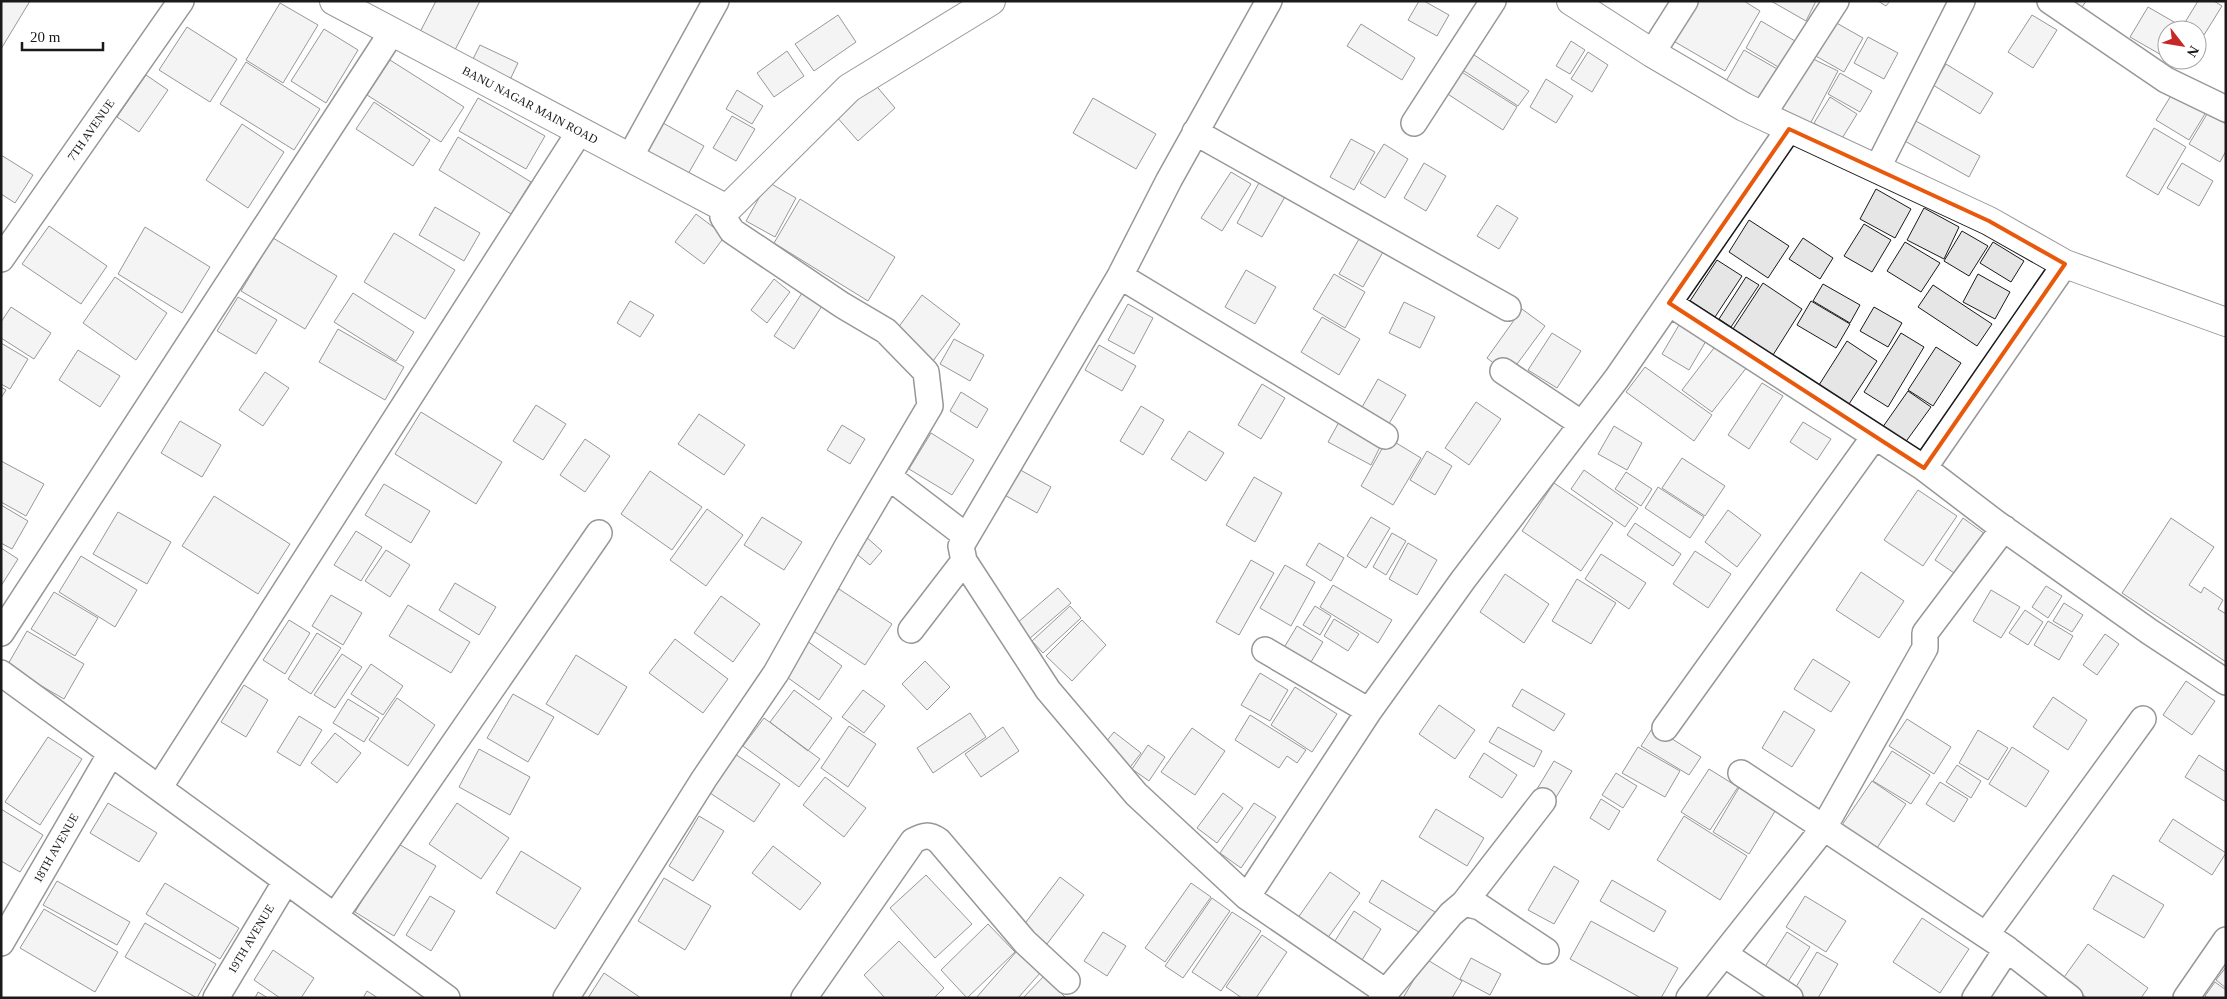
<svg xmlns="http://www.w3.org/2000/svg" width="2227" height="999" font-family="Georgia,serif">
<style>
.building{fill:#e6e6e6;stroke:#1a1a1a}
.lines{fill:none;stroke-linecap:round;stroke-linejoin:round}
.minor-casing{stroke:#1a1a1a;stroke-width:28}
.tertiary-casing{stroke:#1a1a1a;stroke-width:30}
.minor{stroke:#fff;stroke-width:25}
.tertiary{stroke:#fff;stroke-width:28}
.marked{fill:none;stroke:#e8590c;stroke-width:4;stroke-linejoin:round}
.labels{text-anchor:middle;stroke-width:4;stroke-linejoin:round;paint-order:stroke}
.street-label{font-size:12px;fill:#1a1a1a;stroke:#fff}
</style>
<rect width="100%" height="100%" fill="#fff"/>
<path class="building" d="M1,1h29l-29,48z
M436,1h44l-25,49 -35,-18z
M1419,1h5l25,14 -12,21 -29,-16z
M1695,1h49l16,10 -35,60 -55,-32z
M1771,1h45l-10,20z
M1878,1h12l-4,5z
M2062,1h24l-7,11z
M2198,1h16l8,5 -18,29 -20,-11z
M280,3l38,22 -35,58 -37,-23z
M2148,7l33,19 -2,4h-12v20l-4,6 -33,-19z
M838,15l18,27 -42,29 -19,-27z
M2032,15l25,15 -24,38 -25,-16z
M1761,21l34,20 -15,27 -34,-20z
M1833,21l30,17 -19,34 -30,-17z
M1361,24l54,34 -13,22 -55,-34z
M187,27l50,32 -27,43 -51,-32z
M324,29l34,21 -32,53 -35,-22z
M1868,37l30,16 -14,26 -30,-16z
M1571,41l14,9 -15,24 -14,-8z
M480,45l38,18 -10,21 -38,-19z
M1744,50l35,20 -19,33 -35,-20z
M787,51l17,25 -30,21 -17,-24z
M1468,51l61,40 -11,15 -60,-39z
M1588,52l20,13 -16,27 -21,-13z
M1807,56l31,15 -29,55 -30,-16z
M390,60l74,47 -23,35 -74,-47z
M246,62l74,47 -26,41 -74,-46z
M1946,64l47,29 -13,21 -47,-29z
M1457,69l60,38 -14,23 -60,-39z
M1840,73l32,18 -12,21 -32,-18z
M146,75l22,15 -29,42 -22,-15z
M1546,79l27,17 -17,27 -26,-16z
M873,82l22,26 -37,33 -23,-26z
M2175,89l33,20 -19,31 -33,-20z
M737,90l26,16 -11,18 -26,-15z
M1830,97l27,17 -16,26 -27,-17z
M478,98l67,38 -19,33 -67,-38z
M1093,98l63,36 -20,35 -63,-36z
M374,102l56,38 -17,26 -57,-37z
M2207,114l19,10v27l-6,11 -31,-18z
M732,116l23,13 -19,32 -23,-13z
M1914,120l66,36 -11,21 -66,-37z
M663,123l41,23 -17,30 -41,-23z
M242,124l42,28 -36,56 -42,-28z
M2154,128l32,19 -28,48 -32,-19z
M458,137l73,45 -20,32 -72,-44z
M1351,139l24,13 -21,38 -24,-13z
M1384,144l24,15 -23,39 -25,-15z
M1,155l32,20 -18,28 -14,-9z
M1424,163l22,13 -20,35 -22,-13z
M2182,163l31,18 -14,25 -32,-18z
M1231,172l20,12 -29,47 -21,-13z
M1260,181l26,14 -24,42 -25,-14z
M768,182l28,16 -21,39 -29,-16z
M1876,189l35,20 -16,29 -35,-19z
M800,199l95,58 -27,44 -94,-58z
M1497,205l21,13 -19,31 -22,-13z
M435,207l45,26 -16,28 -45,-26z
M1924,208l35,19 -15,32 -37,-19z
M696,214l29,22 -21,28 -29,-22z
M1749,220l40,26 -21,32 -39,-26z
M1864,224l27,16 -19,32 -28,-16z
M49,226l58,40 -26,38 -59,-40z
M145,227l65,40 -28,46 -64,-39z
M1962,231l26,15 -19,30 -25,-15z
M394,233l61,37 -30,49 -61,-37z
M273,238l64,38 -32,53 -64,-38z
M1803,238l30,20 -13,21 -31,-20z
M1359,239l24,13 -20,35 -24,-13z
M1905,242l35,21 -19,29 -34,-21z
M1993,242l31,19 -13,21 -31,-19z
M1717,260l25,16 -27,41 -25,-16z
M1246,270l30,17 -21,37 -30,-17z
M1334,274l31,18 -20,36 -32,-19z
M1978,274l32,18 -15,27 -32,-17z
M115,277l52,36 -31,47 -53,-37z
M1746,277l13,8 -28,42 -12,-8z
M774,279l16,13 -23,31 -16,-13z
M1763,283l39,26 -29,46 -40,-26z
M1823,284l37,21 -10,18 -37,-22z
M1933,285l59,39 -15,22 -59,-39z
M804,290l20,13 -30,46 -20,-13z
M353,293l61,39 -18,29 -62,-39z
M922,295l38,29 -27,37 -38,-29z
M238,297l39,23 -21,34 -39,-23z
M630,301l24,14 -14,22 -23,-14z
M1811,301l39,23 -14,24 -39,-23z
M1404,302l31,15 -15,31 -31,-15z
M1128,304l25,14 -19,36 -26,-14z
M11,307l40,26 -17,26 -33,-21v-16z
M1874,307l28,16 -14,24 -28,-16z
M1522,309l23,17 -36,49 -22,-17z
M1322,317l38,22 -21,36 -38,-23z
M1679,325l27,16 -17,29 -27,-16z
M338,329l66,38 -19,33 -66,-38z
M1552,333l29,18 -24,37 -29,-18z
M1901,333l23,14 -36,60 -24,-15z
M954,339l30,16 -14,26 -30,-17z
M1847,341l30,20 -28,43 -30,-19z
M1,343l27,16 -18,30 -9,-5z
M1717,344l30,23 -35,45 -30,-22z
M1099,345l37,21 -14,25 -37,-21z
M1936,347l25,16 -28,43 -25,-16z
M78,350l42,26 -20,31 -41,-27z
M1645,367l67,48 -18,26 -68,-49z
M265,372l24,16 -26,38 -24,-16z
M1378,379l28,16 -22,37 -27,-16z
M1762,383l21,13 -34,53 -21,-14z
M1262,384l23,14 -24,41 -23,-14z
M1,387l5,3 -5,8z
M1908,391l23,16 -29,40 -22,-16z
M961,392l27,17 -11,19 -27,-17z
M1476,402l25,17 -32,46 -24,-17z
M536,405l30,19 -23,36 -30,-19z
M1141,406l23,14 -21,35 -23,-14z
M421,412l81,50 -26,42 -81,-50z
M699,414l46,31 -21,30 -46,-31z
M180,421l41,24 -19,32 -41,-24z
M1339,422l42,23 -10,20 -43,-23z
M1803,422l28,17 -14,21 -27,-18z
M842,425l23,14 -15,25 -23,-14z
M1614,426l28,17 -15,27 -29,-16z
M1189,431l35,22 -18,28 -35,-22z
M931,433l43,27 -22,35 -43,-26z
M1388,438l33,20 -28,47 -32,-19z
M585,439l25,17 -25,36 -25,-17z
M1427,451l25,15 -17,29 -25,-15z
M1682,458l43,28 -20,30 -43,-28z
M1,461l43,23 -18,32 -25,-14z
M1015,467l36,20 -14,26 -36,-20z
M1584,470l54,38 -13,19 -54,-38z
M650,471l52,36 -30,43 -51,-36z
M1626,472l26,17 -11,17 -26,-17z
M1254,477l28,16 -27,49 -29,-17z
M1554,483l59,40 -32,48 -59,-40z
M384,484l46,27 -19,32 -46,-28z
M1658,487l46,30 -14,21 -45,-30z
M1918,490l39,26 -34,50 -39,-26z
M214,496l76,48 -32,50 -76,-48z
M1,505l27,16 -16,28 -11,-6z
M707,509l36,26 -37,51 -36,-26z
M1728,510l33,25 -24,32 -32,-25z
M118,512l53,30 -24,42 -54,-30z
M762,517l40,25 -18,28 -40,-25z
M1371,517l19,11 -24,40 -19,-12z
M1963,518l22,16 -28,41 -22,-15z
M2171,518l43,29 -25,38 12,8 3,-6 19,13 -5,9 8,5v48l-104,-69z
M1635,523l46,31 -8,12 -46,-31z
M356,531l26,16 -21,34 -27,-16z
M1392,533l14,8 -20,34 -13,-8z
M865,536l17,15 -12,14 -18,-15z
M1319,543l25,15 -13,23 -25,-16z
M1408,543l29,17 -20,35 -28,-16z
M1,548l17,11 -17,27z
M386,550l24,15 -20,32 -25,-16z
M1695,551l36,23 -23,34 -35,-24z
M1601,554l45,29 -17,26 -44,-30z
M81,556l56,34 -22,37 -56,-35z
M1251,560l23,13 -35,62 -23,-13z
M1285,565l30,17 -24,44 -31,-18z
M1861,572l43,29 -25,37 -43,-28z
M1505,574l44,30 -25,39 -44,-31z
M1577,579l39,24 -25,41 -39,-23z
M455,583l41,24 -17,28 -40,-25z
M1333,585l59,35 -14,23 -58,-36z
M2046,586l16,10 -14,22 -16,-11z
M1058,588l13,15 -42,36 -13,-15z
M839,589l53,35 -27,41 -53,-35z
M1991,590l29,17 -19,31 -28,-17z
M54,592l44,26 -23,38 -44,-27z
M331,595l31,18 -19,32 -31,-19z
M721,596l39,28 -27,38 -39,-29z
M2064,603l19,12 -11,17 -19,-11z
M408,605l62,37 -19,31 -62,-37z
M1070,606l11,12 -38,35 -11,-12z
M1315,606l16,10 -11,19 -17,-10z
M2025,610l18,12 -15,23 -19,-12z
M1334,619l25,15 -11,17 -24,-15z
M289,620l21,13 -25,41 -22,-14z
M1082,620l24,25 -34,36 -26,-25z
M2048,621l25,15 -14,24 -25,-15z
M1297,626l26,16 -18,30 -26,-16z
M27,631l57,33 -20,35 -57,-33z
M317,633l24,15 -30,46 -23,-15z
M2105,634l14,10 -22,31 -14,-10z
M675,639l53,40 -25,34 -54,-40z
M807,641l35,25 -23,34 -35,-25z
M342,654l20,13 -27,41 -21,-13z
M576,655l51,32 -29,48 -52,-31z
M1813,659l37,23 -19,30 -37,-23z
M925,661l25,26 -23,23 -25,-26z
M371,664l32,22 -20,29 -32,-21z
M1260,673l28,17 -18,31 -29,-16z
M2186,681l29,20 -23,34 -29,-20z
M244,685l24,15 -22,37 -25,-15z
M1295,687l42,27 -25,38 -41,-27z
M1522,689l43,25 -11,17 -42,-25z
M794,690l38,28 -24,33 -38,-29z
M863,690l22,16 -21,27 -22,-16z
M513,694l41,23 -26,45 -41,-24z
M2053,697l34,23 -19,30 -35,-23z
M397,698l38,27 -27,41 -39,-26z
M348,699l31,19 -15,24 -31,-19z
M1439,705l36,25 -20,29 -36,-25z
M1784,711l31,19 -23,37 -30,-19z
M970,713l16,24 -53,36 -16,-25z
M1250,715l56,35 -9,13 -10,-7 -8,12 -44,-28z
M299,716l23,14 -22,36 -23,-14z
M764,718l56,41 -21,28 -56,-41z
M1907,719l44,28 -17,27 -45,-28z
M849,726l27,18 -28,43 -27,-19z
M1003,727l16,24 -38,26 -16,-23z
M1498,727l44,24 -8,16 -45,-25z
M1653,727l48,30 -12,18 -48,-29z
M1192,728l33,23 -30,44 -34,-23z
M1978,730l30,18 -20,32 -29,-17z
M1114,732l27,21 -13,17 -28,-21z
M335,733l26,20 -24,30 -26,-20z
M48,737l34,22 -42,66 -35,-23z
M1148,745l17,12 -16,24 -17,-12z
M1638,747l42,24 -15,26 -43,-24z
M2012,747l37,24 -23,36 -37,-23z
M479,749l51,28 -20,38 -51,-28z
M1892,751l38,24 -19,29 -38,-23z
M1484,753l33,22 -15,23 -33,-21z
M735,754l45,30 -26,38 -44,-29z
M2199,755l27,17v30l-41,-25z
M1554,761l18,10 -17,28 -18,-10z
M1957,765l24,16 -10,17 -25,-16z
M1709,769l29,18 -28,43 -29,-18z
M1616,773l21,13 -14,22 -21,-13z
M825,777l41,31 -22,29 -41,-32z
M1872,781l34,23 -29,44 -35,-23z
M1940,782l28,17 -14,23 -28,-18z
M1740,786l37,22 -28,46 -36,-22z
M1223,793l20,15 -26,35 -20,-15z
M1601,799l19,12 -11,19 -19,-12z
M108,803l49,30 -18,29 -49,-29z
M457,803l52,35 -28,41 -52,-35z
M1254,803l22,14 -35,51 -21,-15z
M1,809l42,26 -23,37 -19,-11z
M1436,809l48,29 -17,28 -48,-29z
M699,816l25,15 -31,50 -24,-15z
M1684,816l63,40 -27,44 -63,-40z
M2173,819l53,34 -14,22 -53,-34z
M397,843l39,23 -42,70 -39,-24z
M773,846l48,37 -21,27 -48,-37z
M521,851l60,37 -26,41 -59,-36z
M1554,866l25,15 -25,43 -26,-14z
M1330,872l30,21 -36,50 -29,-21z
M926,875l46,49 -37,34 -45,-50z
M2113,875l51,30 -20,33 -51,-29z
M1060,877l24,18 -37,49 -24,-18z
M664,878l47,28 -26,44 -47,-29z
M1382,880l53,32 -13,22 -53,-32z
M1612,880l54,31 -12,21 -54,-31z
M57,881l73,41 -13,23 -74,-40z
M165,883l74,45 -19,31 -74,-45z
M1191,883l20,14 -46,65 -20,-14z
M430,896l25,15 -24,40 -25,-16z
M1805,896l41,25 -20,31 -40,-25z
M1212,898l18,13 -47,67 -18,-12z
M44,909l74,43 -23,40 -75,-44z
M1354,911l27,18 -22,36 -28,-18z
M1232,912l29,19 -40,60 -29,-19z
M1922,918l47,31 -29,44 -47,-31z
M1591,921l87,47 -17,30h-20l-71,-39z
M145,923l71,41 -19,34 -72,-41z
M988,924l27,28 -48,46 -26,-28z
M1103,932l23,14 -19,30 -23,-15z
M1787,932l23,15 -26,41 -23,-15z
M1262,935l25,17 -31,46h-14l-16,-11z
M899,941l45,47 -10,10h-49l-21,-23z
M2088,944l60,44 -7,10h-54l-25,-18z
M273,950l41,28 -13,20h-21l-26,-18z
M1017,951l24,21 -23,26h-42z
M1817,952l21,12 -20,34h-26l-2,-1z
M1471,958l30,16 -11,21 -30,-16z
M1426,959l36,22 -10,17h-49z
M2226,967v21l-10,-8z
M604,973l37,25h-53z
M1044,976l22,22h-43z
M2215,982l11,8v8h-18l-3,-2z
M367,991l11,7h-15z
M258,992l10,6h-13z"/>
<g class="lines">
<defs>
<path id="minor" d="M1269,1l-100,179 -49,96 -159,270 3,15 84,129 88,104 111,103 139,95
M2050,1l116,79 60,29
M1652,53l33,-52
M1762,116l74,-115
M1414,123l79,-122
M1195,132l313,176
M630,157l86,-156
M1877,169l85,-168
M1,259l180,-258
M1120,276l265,160
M1669,303l255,165 72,55 154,109 76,50
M1503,371l79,53
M1924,468l141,-204
M889,477l77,59
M911,630l53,-69
M1,633l391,-601
M1265,650l104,61
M1,673l446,325
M1665,728l209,-291
M1741,773l266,176 -32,49
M159,788l421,-657
M1247,897l122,-186 94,-131 154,-202 172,-249
M1464,903l79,-102
M335,916l264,-383
M1986,935l157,-216
M1,943l110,-190
M2007,949l63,49
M1724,954l66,44
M216,998l70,-117
M566,998l138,-219 72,-106 72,-128 82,-139 -4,-34 -40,-41 -44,-26 -110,-74 -9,-14 4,-8
M804,998l109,-157c11,-6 16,-7 26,0l86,101 42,39
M1381,998l70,-84 13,-11 16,4 66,44
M1689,998l134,-169 102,-181v-15l79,-105
M2186,998l40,-58"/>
<path id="tertiary" d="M334,1l393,208 122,-121 142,-87
M1571,1l81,52 92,54 245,114 76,43 161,58"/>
</defs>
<use href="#minor" class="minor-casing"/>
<use href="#tertiary" class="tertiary-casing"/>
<use href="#minor" class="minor"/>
<use href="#tertiary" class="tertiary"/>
</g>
<path d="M0 0H2227V999H0ZM1789,129l200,92 76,43 -141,204 -255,-165z" fill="#fff" fill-opacity=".55" fill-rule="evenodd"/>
<path class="marked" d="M1789,129l200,92 76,43 -141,204 -255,-165z"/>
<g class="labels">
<g class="street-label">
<text transform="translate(530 105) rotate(28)" y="4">BANU NAGAR MAIN ROAD</text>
<text transform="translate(91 130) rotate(-55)" y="4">7TH AVENUE</text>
<text transform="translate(56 848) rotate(-60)" y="4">18TH AVENUE</text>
<text transform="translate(251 939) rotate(-59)" y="4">19TH AVENUE</text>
</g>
</g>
<rect width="2227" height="999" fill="none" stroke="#1a1a1a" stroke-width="5"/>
<g transform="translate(2182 45) rotate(121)"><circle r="24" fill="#ffffff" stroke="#a3a3a3"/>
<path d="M0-4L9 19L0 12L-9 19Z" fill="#c62828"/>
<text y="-8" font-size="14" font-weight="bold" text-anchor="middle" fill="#1a1a1a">N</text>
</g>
<path d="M22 42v8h81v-8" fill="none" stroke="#1a1a1a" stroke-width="2.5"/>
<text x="30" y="42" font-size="15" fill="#1a1a1a" stroke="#ffffff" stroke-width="4" paint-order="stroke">20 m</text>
</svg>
